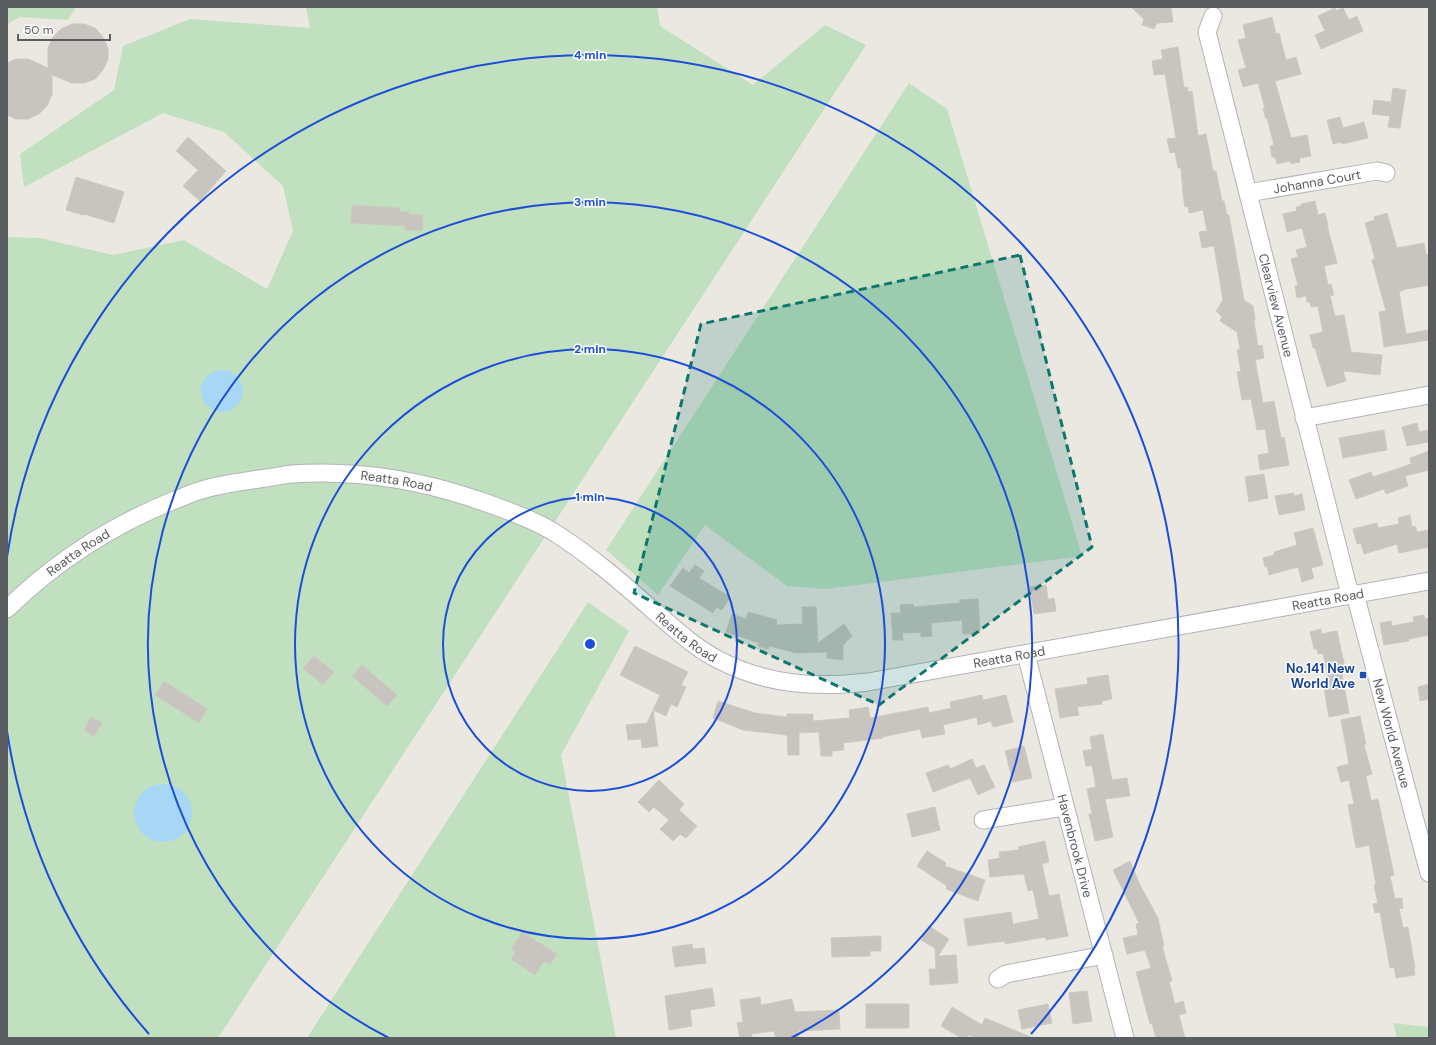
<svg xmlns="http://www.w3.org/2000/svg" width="1436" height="1045" font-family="'DM Sans',sans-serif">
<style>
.green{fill:#c1e0c0}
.water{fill:#a7d7f5}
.building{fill:#c8c5c0;stroke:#cfc9c0}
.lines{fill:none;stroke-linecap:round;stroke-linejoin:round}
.minor-casing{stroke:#b2b4b7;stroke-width:19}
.minor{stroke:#fff;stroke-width:17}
.marked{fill:#0f766e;fill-opacity:0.2;stroke:#0f766e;stroke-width:3;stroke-dasharray:8 5;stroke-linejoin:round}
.ring{fill:none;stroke:#1d4ed8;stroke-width:2}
.transit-dot{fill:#1a4fb4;stroke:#fff;stroke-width:1.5}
.labels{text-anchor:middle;stroke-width:3;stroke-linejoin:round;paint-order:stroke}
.street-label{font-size:13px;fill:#5a5d60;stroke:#fff}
.transit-label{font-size:13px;font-weight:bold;fill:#164399;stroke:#fff;text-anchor:end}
.centre{fill:#1d4ed8;stroke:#fff;stroke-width:2}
.ring-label{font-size:12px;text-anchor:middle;font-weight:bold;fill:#1d4ed8;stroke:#fff;stroke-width:3;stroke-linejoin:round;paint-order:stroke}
</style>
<rect width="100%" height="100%" fill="#ebe8e1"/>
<path class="green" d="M7,7h69l-8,13 -48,-3 -13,7z
M306,7h351l3,19 93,59 72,-60 41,20 -648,993h-211v-801l33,1 73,17 71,-15 83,49 26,-58 -10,-45 -59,-54 -61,-19 -139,74 -4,-33 94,-64 9,-44 67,-27 120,9z
M909,83l38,26 135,447 -256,33 -39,-3 -82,-61 -47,70 -52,-45z
M588,602l41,29 -68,124 55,283h-309z
M1393,1023l36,4v11h-32z"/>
<path class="water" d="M201 391a21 21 0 1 1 42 0a21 21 0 1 1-42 0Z
M134 813a29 29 0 1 1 58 0a29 29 0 1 1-58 0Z"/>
<path class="building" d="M1131,7h40l2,15 -16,1 -3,6 -12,-4 2,-6z
M1335,8l1,3 7,-3 6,12 8,-4 6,15 -42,18 -6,-14 10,-4 -7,-15z
M1272,17l4,17 3,-1 7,27 10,-3 5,17 -26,7 16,57 16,-3 4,21 -12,2 1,4 -9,2 -1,-3 -13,3 -2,-7h-3l-2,-11 4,-1 -7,-27 -1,1 -3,-11h2l-7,-25 -15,4 -5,-17 8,-2 -8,-28 8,-2 -3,-13z
M72,24h12l11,4 8,9 5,11v11l-5,11 -8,9 -11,4h-12l-20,-8v20l-5,11 -8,8 -11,5h-12l-9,-4v-52l9,-4h12l20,9v-20l5,-11 8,-8z
M1178,47l6,41 4,-1v5l4,-1 6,45 8,-2 7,37h3l6,30h2l3,14h2l15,85 9,6 2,13 -1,3 4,24 4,-1 2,13 -9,2 8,43 11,-2 7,37 3,-1 5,28 -29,5 -2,-15 11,-2 -4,-24 -8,1 -6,-31 -9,1 -5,-28 4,-1 -4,-21 3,-1 -3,-17 -17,-11 2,-4 -6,-6 7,-11 -9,-54 -12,2 -3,-16 8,-1 -4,-21 -14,3 -1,-7 -3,1 -2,-12 -2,-27h-3l-3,-16 -5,1 -3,-14 9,-1 -11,-64 -11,1 -2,-14 11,-2 -2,-9z
M1393,88l13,2 -6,38 -12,-1 2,-11 -18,-2 2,-14 17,2z
M1340,117l3,11 21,-6 4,16 -26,6 -1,-2 -8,2 -6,-24z
M188,137l38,34 -26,30 -17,-15 15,-16 -22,-19z
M76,177l48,15 -10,31 -30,-9 -1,1 -17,-5z
M1315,201l3,14 7,-2 3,12h-1l10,38 -13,3 4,19 3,-1 3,11 -4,1 5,20 9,-1 7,37 31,3 -2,20 -37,-4 3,10 -19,6 -12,-39h-2l-3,-13 13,-3 -5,-26 -7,1 -1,-5h-3l-1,-6 -9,2 -2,-12 3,-1 -7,-26 7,-2 -2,-7 11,-3 -5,-19 -15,4 -4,-18 14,-3 -1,-4 5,-1v-2z
M352,205l47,3 1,3 9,1v2l14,1 -1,16 -17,-1v-4l-54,-3z
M1387,213l10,35 27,-5 2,12 3,-1v31l-23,4 -7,3 7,42 23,-4v10l-45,7 -5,-35 7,-1 -14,-51 3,-1 -10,-36 10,-3 -1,-3z
M1417,423l2,9 10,-2v12l-22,4 -5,-19z
M1384,430l3,20 -44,8 -4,-20z
M1429,451v19l-24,6 3,10 -22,8 -2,-5 -28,10 -7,-19 22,-8 2,5 38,-13 -1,-6z
M1264,474l4,24 -19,4 -4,-25z
M1294,493v3l8,-2 3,16 -26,5 -4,-19z
M1410,515l2,12 3,-1 2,6 12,-2v17l-30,6 -2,-9 -33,10 -3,-11 -4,1 -4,-15 24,-6 1,5 21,-4 -1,-6z
M1313,528l10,37 -12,3 3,10 -12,4 -4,-15 -29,8 -2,-9 -2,1 -2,-9 11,-3v-3l23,-7 -3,-12z
M695,565l9,6 -5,7 31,19 -8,13 -6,-3 -3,6 -43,-27 13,-18 6,5z
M1046,585l2,14 6,-1 2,13 -22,3 -4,-27z
M978,599l2,34 -17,1 -1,-14 -31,3 1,13 -11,1v-5l-19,1 1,7h-10l-2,-27h10l-1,-8 13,-1 1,3 46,-4v-3z
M802,607h14l2,36 26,-19 8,12 -9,9v15l-16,-2v-6l-31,1 -27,-7 -1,3 -10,-3 1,-3 -33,-11 6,-18 14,5 2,-7 29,8 -1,5 27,-1z
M1424,615l1,4 4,-1v17l-20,4v2l-25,4 -4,-22 11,-2 1,5 22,-4 -1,-5z
M1321,629v5l16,-3 8,37 -4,1 8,44 -20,4 -5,-28 6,-1 -7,-35 -5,1 -1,-5h-3l-4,-17z
M635,646l53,26 -7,13 5,2 -9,20 -6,-3 -5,12 -13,-6 5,36 -16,2 -1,-9 -13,1 -2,-15 21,-2 13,-28 -40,-20z
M314,656l20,16 -11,13 -20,-17z
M362,665l35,30 -10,11 -35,-30z
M1108,675l4,24 -10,2v3l-25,3 2,8 -19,3 -5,-29 33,-5 -1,-6z
M164,681l43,28 -8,14 -44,-28z
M1429,684v15l-9,2 -2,-14z
M982,695l1,5 23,-5 7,27 -20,5 -2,-6 -13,4 -1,-8 -34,8 2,9 -23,4 -2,-9 -38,8 1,1 -40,5 1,7 -12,1v5h-11l-2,-24 -20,1v22h-11l-1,-20 -44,-5 -30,-12 5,-17 37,12 32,4v-3h26v7l37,-3 -1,-8 19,-3 2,11 58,-11 1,6 22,-5 -1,-6z
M1360,716l6,28 -2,1 8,29 -6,2 5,25 7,-2 16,76 -4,1 5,23 7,-1 1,10 -4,1 4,19 5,-1 7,41 -1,1 1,6 -19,3 -2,-11 -4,1 -10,-56 -5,1 -2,-9 5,-1 -4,-18h2l-7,-40 -13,3 -8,-43 6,-1 -5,-24 -8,2 -4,-15 12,-3 -8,-44z
M91,717l11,6 -8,13 -10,-6z
M1103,734l9,46 15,-2 3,18 -25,3 8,38 -18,4 -6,-27h3l-5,-25 9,-2 -4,-22 -6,1 -3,-15 9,-2 -2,-12z
M1024,746l8,32 -19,4 -8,-31z
M972,759l4,9 8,-3 11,22 -17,8 -8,-17 -37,14 -7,-19 22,-8 2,4z
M659,780l25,24 -5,6 18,16 -11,12 -6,-4 -7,7 -13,-12 9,-9 -15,-13 -5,5 -11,-10z
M935,807l5,23 -28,7 -5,-23z
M1045,841l4,21 -7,2 7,32 10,-2 9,42 -22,4 -1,-3 -40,7v-3l-37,5 -4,-27 47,-7 2,12 26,-5 -6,-29 -5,1 -4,-17 -34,3 -2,-17 12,-2 -1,-6 20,-2 -1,-3z
M927,851l19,12 -1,3 40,14 -7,21 -32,-12 1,-3 -30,-20z
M1130,861l10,24 18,33 6,28h-2l10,35 -3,1 6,22 8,-3 3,12 -7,2 6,23h-29l-4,-15 -2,1 -14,-52 15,-4 -6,-18 -18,4 -4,-16 15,-3 -2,-11 3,-1 -26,-53z
M929,926l20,13 -11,17 18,-1 2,28 -28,2 -1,-16h7l-1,-21 -14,-8z
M522,932l35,22 -7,11 -6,-4 -9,14 -24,-16 5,-7 -5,-3z
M881,936v15h-11v5l-38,1 -1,-19z
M692,944l1,5 11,-1 2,15 -31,4 -3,-20z
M712,988l3,18 -25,4 2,16 -23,4 -4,-34z
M1087,991l5,30 -19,3 -4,-31z
M760,997l1,8 31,-6 3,13 44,-2 1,19 -42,2 1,7h-23l-2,-7 -23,3 1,3 -12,1 -3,-15 6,-1 -3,-22z
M866,1004h43v24h-43z
M1048,1004l4,19 -30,6 -4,-19z
M952,1007l30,18 3,-7 48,20h-56l-8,-3 -2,3h-6l-20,-12z"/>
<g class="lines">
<defs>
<g id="minor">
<path id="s1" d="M1213,16l-6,16 143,563"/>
<path id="s2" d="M1248,193l129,-22 9,2"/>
<path d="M1304,418l125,-23"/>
<path id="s3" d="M1355,594l74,279"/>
<path id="s4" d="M7,609c49,-48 105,-84 168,-109 9,-3 18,-8 27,-10 18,-6 38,-8 57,-11 11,-1 22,-4 33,-5 60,-4 122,5 180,24 26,9 56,19 80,33 37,23 69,51 102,80 20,17 41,37 65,49 48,25 96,28 149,22l561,-101"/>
<path id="s5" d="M1026,654l99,384"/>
<path d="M983,820l81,-13"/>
<path d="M998,979l8,-5 98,-19"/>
</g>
</defs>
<use href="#minor" class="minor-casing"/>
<use href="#minor" class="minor"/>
</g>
<path class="marked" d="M1020,255l72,292 -213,158 -245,-112 67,-269z"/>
<g class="ring">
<circle cx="590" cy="644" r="147"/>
<circle cx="590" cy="644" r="295"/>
<path d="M389 1038A442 442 0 1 1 791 1038"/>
<path d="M149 1034A589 589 0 0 1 7 731M7 557A589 589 0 1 1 1031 1034"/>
</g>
<rect class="transit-dot" x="1359" y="671" width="8" height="8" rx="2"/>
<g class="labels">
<g class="street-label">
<text dy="5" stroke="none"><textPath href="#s2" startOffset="70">Johanna Court</textPath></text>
<text dy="5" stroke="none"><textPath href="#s1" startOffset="299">Clearview Avenue</textPath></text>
<text dy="5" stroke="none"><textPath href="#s4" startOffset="427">Reatta Road</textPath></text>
<text dy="5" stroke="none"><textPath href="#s4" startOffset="91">Reatta Road</textPath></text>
<text dy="5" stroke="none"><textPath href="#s4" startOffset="1423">Reatta Road</textPath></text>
<text dy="5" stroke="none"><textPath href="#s4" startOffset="763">Reatta Road</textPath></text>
<text dy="5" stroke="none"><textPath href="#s4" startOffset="1099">Reatta Road</textPath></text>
<text dy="5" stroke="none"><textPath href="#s3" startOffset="144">New World Avenue</textPath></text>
<text dy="5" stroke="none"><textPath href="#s5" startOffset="198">Havenbrook Drive</textPath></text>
</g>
<g class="transit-label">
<text x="1355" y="673">No.141 New<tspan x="1355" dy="15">World Ave</tspan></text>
</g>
</g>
<circle cx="590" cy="644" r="6" class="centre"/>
<g class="ring-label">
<text x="590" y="59">4 min</text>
<text x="590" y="206">3 min</text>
<text x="590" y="353">2 min</text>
<text x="590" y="501">1 min</text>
</g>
<rect width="1436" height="1045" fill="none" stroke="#5a5d60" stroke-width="16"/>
<path d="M18 34v6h92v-6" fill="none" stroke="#5a5d60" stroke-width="2"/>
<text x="24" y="34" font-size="12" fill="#5a5d60" stroke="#ffffff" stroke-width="3" paint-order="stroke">50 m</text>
</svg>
